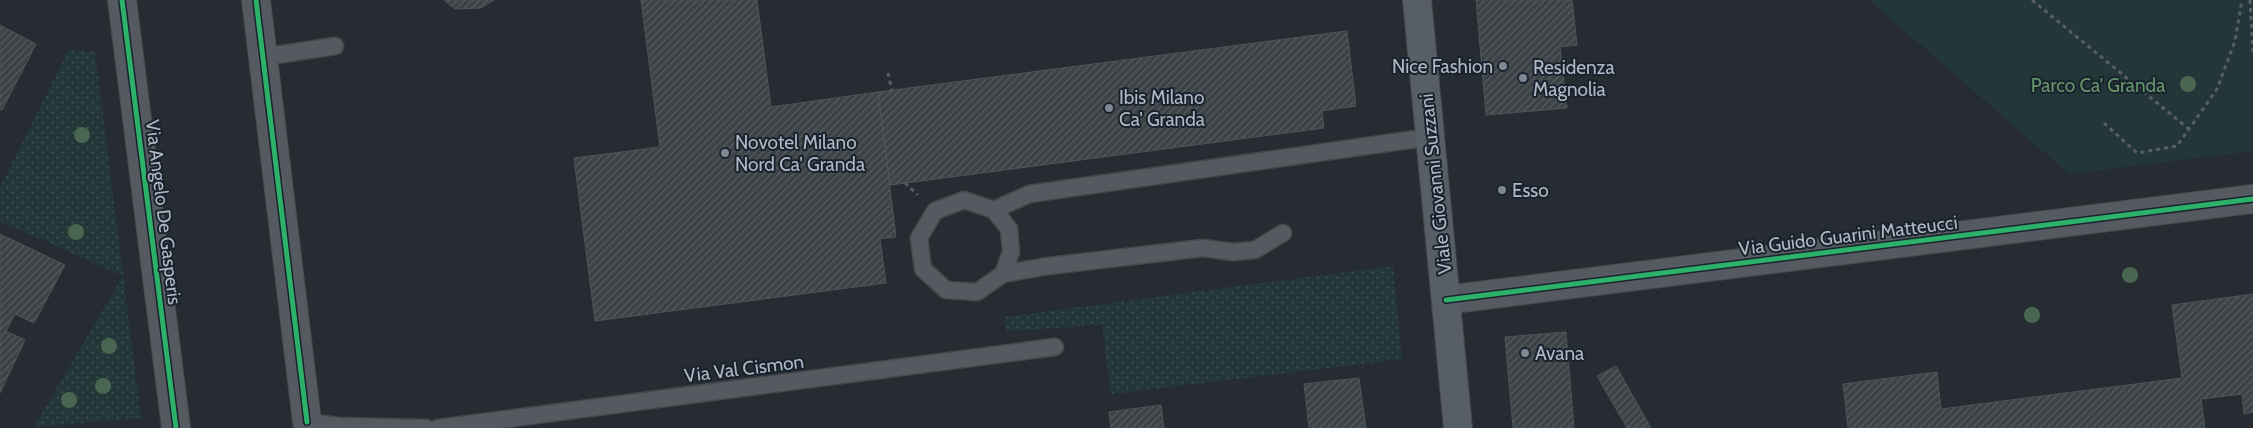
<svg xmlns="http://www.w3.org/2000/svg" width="2253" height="428" font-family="Cabin,sans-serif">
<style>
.grass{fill:url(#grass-dots)}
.park{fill:#233738}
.building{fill:url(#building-hatch);stroke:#4d545a}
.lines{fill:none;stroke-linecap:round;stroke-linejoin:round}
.lane-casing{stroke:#44484d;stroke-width:19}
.street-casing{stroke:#44484d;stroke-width:30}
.secondary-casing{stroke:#44484d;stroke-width:30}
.path{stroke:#585e64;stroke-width:3;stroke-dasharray:4 4;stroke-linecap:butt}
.lane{stroke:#555a60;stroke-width:16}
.street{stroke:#555a60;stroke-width:28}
.secondary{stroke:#585e66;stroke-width:28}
.cycleway-casing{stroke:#19232d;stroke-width:8}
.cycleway{stroke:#2db169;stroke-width:5}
.tree{fill:#496651}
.poi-dot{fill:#7e8892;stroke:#19232d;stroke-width:2}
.labels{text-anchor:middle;stroke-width:4;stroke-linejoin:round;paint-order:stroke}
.poi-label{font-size:19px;fill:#aeb9c5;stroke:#19232d;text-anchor:start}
.park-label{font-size:19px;fill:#65956a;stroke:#19232d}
.street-label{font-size:19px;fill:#aeb9c5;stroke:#19232d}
</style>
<defs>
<pattern id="grass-dots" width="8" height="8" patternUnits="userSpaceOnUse" patternTransform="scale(1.25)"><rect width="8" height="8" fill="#233738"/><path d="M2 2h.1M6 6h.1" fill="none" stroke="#405253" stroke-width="1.8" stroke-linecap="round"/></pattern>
<pattern id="building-hatch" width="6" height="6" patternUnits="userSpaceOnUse" patternTransform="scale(1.25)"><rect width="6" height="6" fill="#3d4247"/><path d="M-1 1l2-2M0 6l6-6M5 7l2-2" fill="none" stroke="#565b60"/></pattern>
</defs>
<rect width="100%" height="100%" fill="#262c32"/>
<path class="grass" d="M69,49l26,3 46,366 -107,9 89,-151 -123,-55v-34z
M1393,266l9,93 -291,35 -9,-69 -95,6 -3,-14z"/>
<path class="park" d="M1869,0h384v151l-184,23z"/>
<path class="building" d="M444,0h50l-13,8 -26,1z
M641,0h116l14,107 107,-15 18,145 -16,2 6,44 -291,38 -21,-163 86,-11z
M1476,0h96l5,45 -17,2 7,61 -81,7z
M0,25l36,19 -34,66 -2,-1z
M1347,31l9,75 -34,5 2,17 -434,57 -12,-93z
M0,234l65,31 -31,58 -19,-9 -9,17 19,9 -25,53z
M2253,294v118l-9,2 -2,-20 -41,5 4,29h-357l-5,-44 94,-12 4,37 241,-31 -10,-73z
M1566,332l8,96h-61l-8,-91z
M1616,366l35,62h-24l-30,-52z
M1359,378l7,50h-57l-5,-44z
M1161,405l3,23h-53l-2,-16z"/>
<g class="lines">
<defs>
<path id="lane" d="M263,57l72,-11
M994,210l15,19 2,23 -8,22 -26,18 -31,-2 -23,-21 -4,-31 16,-27 29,-11 30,10 35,-16 401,-57
M1003,274l45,-8 155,-18 29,4 23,-2 28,-17
M307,422l31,4 88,2
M438,428l617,-81"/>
<path id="street" d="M122,0l54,428
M256,0l51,422
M1446,300l807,-101"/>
<path id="secondary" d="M1417,0l41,428"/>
</defs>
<use href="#lane" class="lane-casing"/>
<use href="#street" class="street-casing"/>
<use href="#secondary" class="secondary-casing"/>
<path class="path" d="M2032,0l158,130
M2250,0l3,53
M888,73l4,18
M2104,123l33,30 40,-7 40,-57 18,-48 7,-41
M905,183l13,12"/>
<use href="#lane" class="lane"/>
<use href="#street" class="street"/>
<use href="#secondary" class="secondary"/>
<defs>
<path id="cycleway" d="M122,0l54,428
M256,0l51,422
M1446,300l807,-101"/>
</defs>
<use href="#cycleway" class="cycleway-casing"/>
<use href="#cycleway" class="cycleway"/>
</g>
<g class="tree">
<circle cx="2188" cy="84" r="8"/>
<circle cx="82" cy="135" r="8"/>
<circle cx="76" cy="232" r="8"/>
<circle cx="2130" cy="275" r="8"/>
<circle cx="2032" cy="315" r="8"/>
<circle cx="109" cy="346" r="8"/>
<circle cx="103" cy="386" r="8"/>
<circle cx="69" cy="400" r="8"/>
</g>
<g class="poi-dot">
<circle cx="1503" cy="66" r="5"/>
<circle cx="1523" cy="78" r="5"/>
<circle cx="1109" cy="108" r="5"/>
<circle cx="725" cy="153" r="5"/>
<circle cx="1502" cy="190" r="5"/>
<circle cx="1525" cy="353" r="5"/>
</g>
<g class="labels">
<g class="poi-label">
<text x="1493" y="73" text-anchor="end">Nice Fashion</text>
<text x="1533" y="74">Residenza<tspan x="1533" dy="22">Magnolia</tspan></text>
<text x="1119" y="104">Ibis Milano<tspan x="1119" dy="22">Ca' Granda</tspan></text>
<text x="735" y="149">Novotel Milano<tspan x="735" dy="22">Nord Ca' Granda</tspan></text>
<text x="1512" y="197">Esso</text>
<text x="1535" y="360">Avana</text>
</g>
<g class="park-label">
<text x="2098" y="92">Parco Ca' Granda</text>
</g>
<g class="street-label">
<text transform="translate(1435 184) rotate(-96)" y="7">Viale Giovanni Suzzani</text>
<text transform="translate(164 212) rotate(83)" y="7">Via Angelo De Gasperis</text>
<text transform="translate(1848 235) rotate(-7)" y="7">Via Guido Guarini Matteucci</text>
<text transform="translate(744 368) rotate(-7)" y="7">Via Val Cismon</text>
</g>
</g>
</svg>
